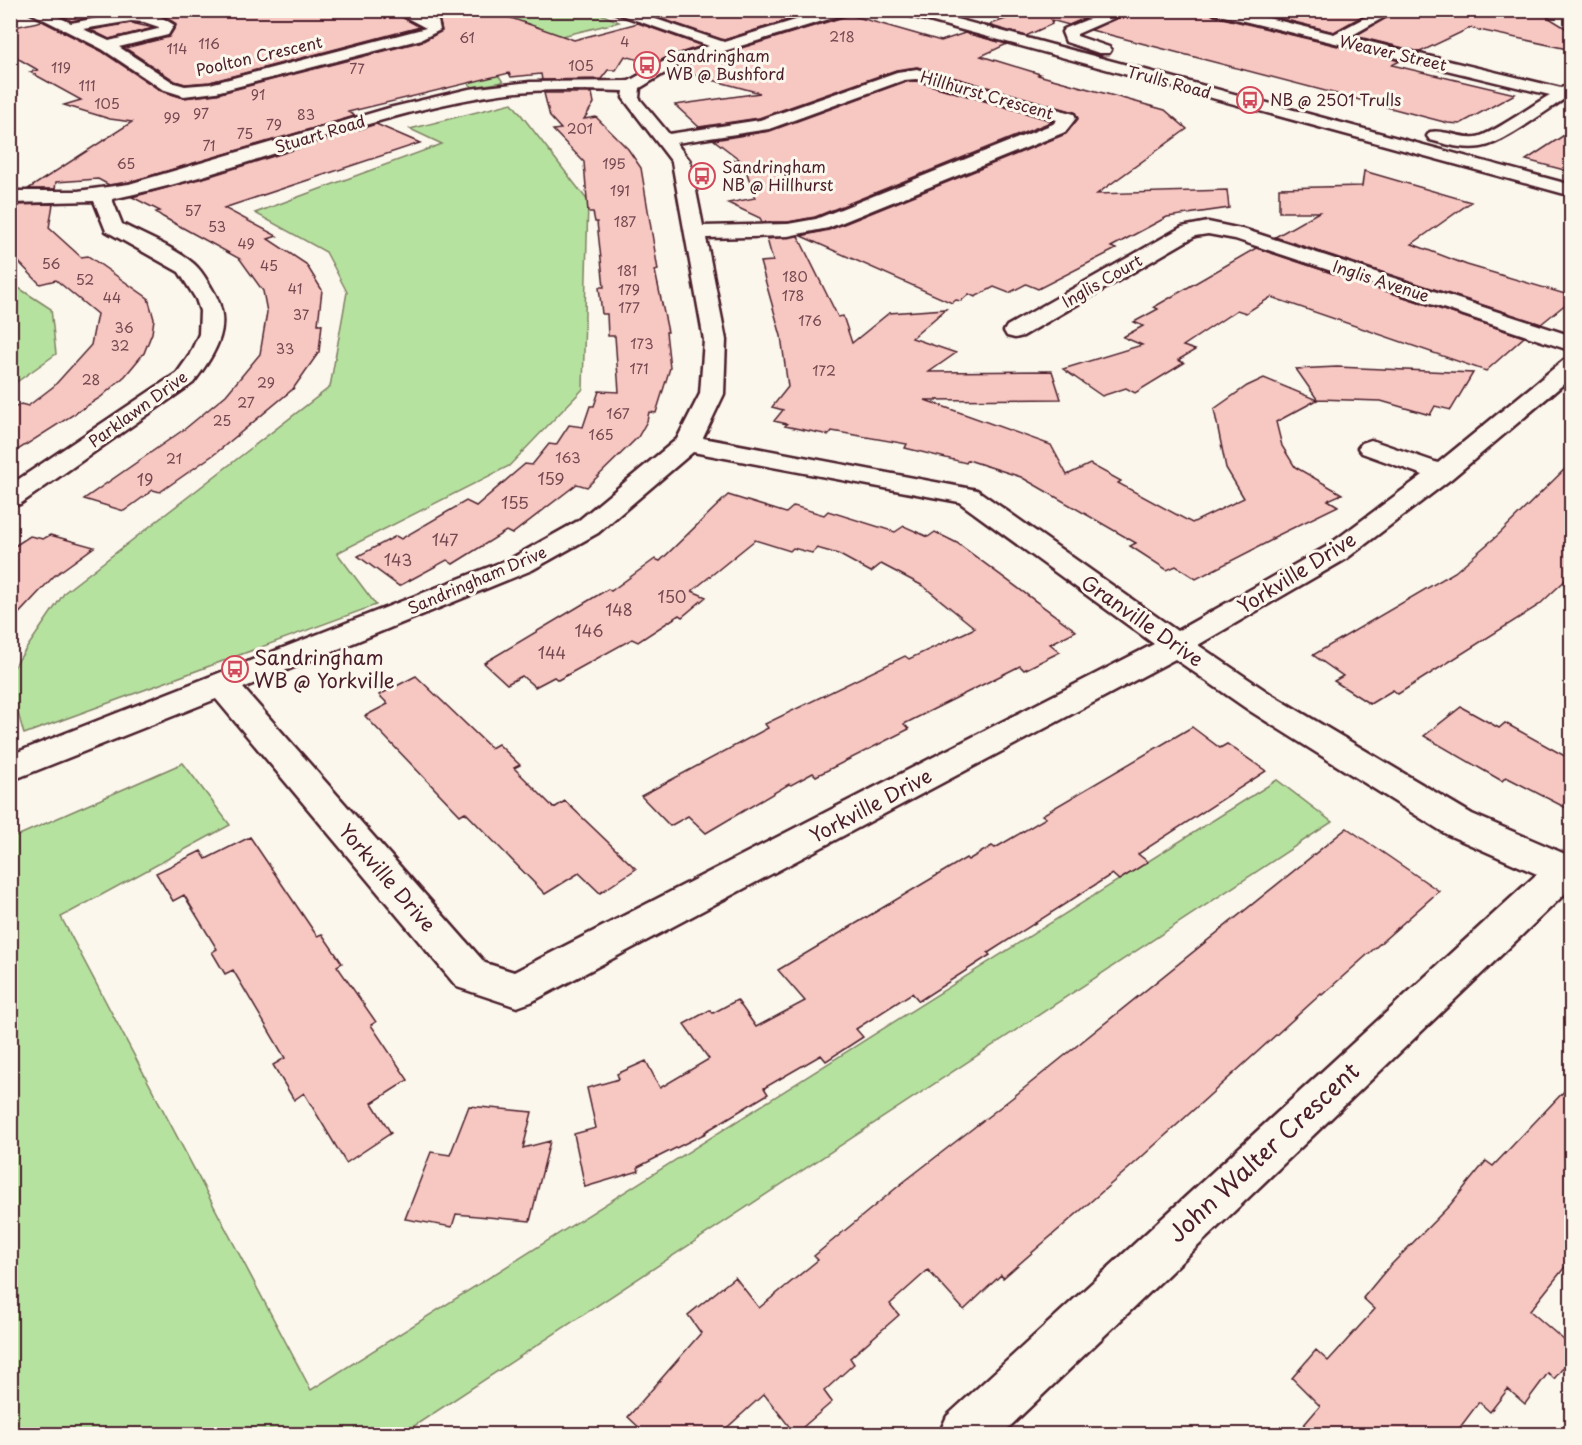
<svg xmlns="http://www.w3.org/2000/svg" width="1582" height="1445" font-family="'Playpen Sans',sans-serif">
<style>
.green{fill:#b6e29f;stroke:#808065;stroke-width:1.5}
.building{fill:#f7c7c2;stroke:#4a1f2b;stroke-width:1.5}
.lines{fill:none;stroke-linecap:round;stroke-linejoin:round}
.minor-casing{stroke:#4a1f2b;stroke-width:5}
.minor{fill:#fbf7ec;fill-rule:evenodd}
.labels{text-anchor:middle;stroke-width:6;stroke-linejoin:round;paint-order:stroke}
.far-number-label{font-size:14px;fill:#754951}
.far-street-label{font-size:16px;fill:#4a1f2b;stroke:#fbf7ec}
.far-poi-label{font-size:16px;fill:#4a1f2b;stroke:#fbf7ec;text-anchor:start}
.number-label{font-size:16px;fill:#754951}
.street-label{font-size:20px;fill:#4a1f2b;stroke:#fbf7ec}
.poi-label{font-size:20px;fill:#4a1f2b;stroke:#fbf7ec;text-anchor:start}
.near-street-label{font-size:24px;fill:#4a1f2b;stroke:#fbf7ec}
</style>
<rect width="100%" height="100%" fill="#fbf7ec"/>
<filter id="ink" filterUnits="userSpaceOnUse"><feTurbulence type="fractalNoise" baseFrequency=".0167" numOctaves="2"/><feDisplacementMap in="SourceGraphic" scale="12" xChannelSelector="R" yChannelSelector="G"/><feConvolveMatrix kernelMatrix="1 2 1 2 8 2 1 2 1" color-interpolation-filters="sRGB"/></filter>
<g filter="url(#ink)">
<path class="green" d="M516,11h78l25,11 -134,33 18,27 -30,5 -29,-20z
M512,103l76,98 -5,188 -74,77 -172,87 39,52 -352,129 -13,-45v-18l54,-79 265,-205 17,-95 -21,-40 -71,-39 187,-69 -32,-15z
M11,283l40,26 5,45 -45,32z
M183,763l47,62 -169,92 250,473 966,-610 55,42 -930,612h-391l-1,-595z"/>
<path class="building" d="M94,10h296l30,17 -210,55 -25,2 -10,-3 -50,-33 44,-11 7,-11 -1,-3 -13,-8 -18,-4 -25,1 -48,9 -7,-4z
M419,10h69l86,30 64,-17 64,23 -35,11 -13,7 -29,-8 -9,14h-8l-7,9 -59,1 -1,-6 -30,3 -2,-4 -161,39 7,4 -226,66 -20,3 -11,-6 -42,3 -1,7h-27l104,-67 -22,-3 -46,-14 17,-5 -51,-28 8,-2 -28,-16v-26l32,-7 59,30 60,40 23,7 33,-4 206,-53 19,-10 -3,-12z
M686,10h133l-95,30 -65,-22z
M1032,10h15l3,8 1,-8h53l-35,15 -18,-5 1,4 -26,12 -38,-11z
M1134,10h72l8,6 186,45 -8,4 123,29 -55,30 -12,-1 -357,-93z
M1247,10h126l-39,22z
M1399,10l139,1 34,21v18l-102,-22 -50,24 -65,-16z
M850,15l91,26 24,-8 42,11 -26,12 59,18 -2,1 127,35 22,19 -90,65 130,-4 2,18 -62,9 -56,30 5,2 -78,40 -12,-5 -17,9 -15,-6 -19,10 -6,-3 -8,7 -5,-1 -4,3 -151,-67 28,-6 237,-96 12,-15 -3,-7 -158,-45 -21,3 -137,48 -60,9 -24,-22 85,-12 -85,-23 4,-3z
M131,23l23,5 -45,11 -18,-9z
M916,81l137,40 -238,96 -27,5h-26l-2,-4 -32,-15 27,-5 -9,-28 -13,-10 6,-1 -25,-19 56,-9 134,-49z
M544,93h48l2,10 -10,16 12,-2 32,32 13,19 17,102 -3,1 13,61h-2l4,36 -14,45 -7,-1 -2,9 -9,16 -51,50 -10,-3 -65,50 -6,-3 -53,33 -6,-4 -48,26 -41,-30 38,-20 5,3 65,-38 10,5 49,-42 7,1 17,-21 7,1 13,-20 14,2 7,-21h4l5,-15 20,1 -4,-56h-7l-1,-22h-5l-3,-27h5l-7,-65h-2l-2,-10h-5l-4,-50 -31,-32 8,-1 -11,-12z
M376,124l44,19 -196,65 53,28 -9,3 38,25 16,26 -4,34h4l-3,28 -26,37 -77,64 -56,39 -7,-2 -29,21 -40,-12 102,-71 40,-33 34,-41 7,-42 -4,-21 -23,-32 -77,-42 -7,-5 4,-1 -28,-14 75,-20z
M1572,130v42l-46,-12z
M1364,171l107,31 -59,42 55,21 105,31v3l-31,25 -266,-87 44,-25h-40v-24l83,-2z
M53,204l-4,24 32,29 7,-1 60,42 6,21 -2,14 -8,20 -19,23 -24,21 -91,58v-45l11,-6 7,2 26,-20 37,-41 6,-31 -41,-34 -16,4 -30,-31v-48z
M798,236l40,81 5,-1 9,27 37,-30 57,-4 -34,29 44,15 -27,19 123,-1 9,28 -136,1 126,45 16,30 23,-11 31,17 -3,2 74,40 52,-25 -18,-30 -12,-59 33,-23 17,-8 53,22 -41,22 6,24 13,21 47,27 -14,6 10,6 -66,32 2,1 -78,40 -20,-13 -9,4 -37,-24 6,-3 -115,-66 -53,-17 -2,3 -61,-15 2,-4 -75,-13 -3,4 -44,-9 2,-2 -13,-3 9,-11 -11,-3 16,-20 -7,-51 -21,-74 13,-1 -6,-22z
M1256,248l268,89 -38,34 -215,-74 -25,16 -9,-3 -54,36 12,4 -17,10 6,3 -49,30 -9,-5 -24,8 -39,-27 79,-24 -19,-8 20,-11 -9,-4 24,-13 -4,-2z
M1337,367l136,6 -22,37 -16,-4 -5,9 -49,-14 -64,-2 -21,-30z
M1572,462v112l-33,31 -141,89 -5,-4 -23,14 -36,-23 9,-5 -30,-21 142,-83 43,-37z
M728,495l58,18 8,-7 30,9 4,-4 67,21 9,-6 24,11 7,-5 22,11 119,88 -26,13 10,8 -36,18 -4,-4 -116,58 5,5 -93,47 -3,-3 -22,12 -2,-1 -83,49 -18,-17 -18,10 -29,-30 127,-68 -3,-4 140,-68 4,3 66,-31 -52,-42 -42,-22 -10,8 -33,-18 -21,-6 -5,5 -19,-5 -3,3 -35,-11 -63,51 14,6 -24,20 -3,-2 -41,27 -6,-3 -74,41 -4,-3 -19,10 -13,-11 -15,8 -23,-21 124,-74 3,2 44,-32 5,2z
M50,535l44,12 -40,29 -44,47v-74l20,-13 13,3z
M416,676l75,72 7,-4 22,21 -6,3 40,40 11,-7 71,68 -36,24 -21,-20 -34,21 -80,-82 -5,3 -95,-99 23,-12 -9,-9z
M1461,707l38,21 6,-5 67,37v51l-66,-34 -4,4 -78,-45z
M1192,727l28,21 7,-4 39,27 -128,83 10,8 -29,18 -7,-6 -124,79 2,2 -71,46 -7,-8 -56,36 7,8 -37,24 -5,-6 -57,33 4,6 -63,38 1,1 -68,34 1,4 -54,16 -11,-53 22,-6 -9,-40 32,-9 -2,-5 29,-13 14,27 49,-29 -25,-35 26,-14 3,3 24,-13 19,27 49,-26 -27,-31 188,-112 2,2 24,-14 3,2 51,-30 -4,-3z
M1347,828l92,63 -117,104 -1,-1 -186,169 -132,115 -2,-3 -37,35 -36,-40 -38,34 9,11 -49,43 4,6 -30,27 8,11 -37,32 -31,-40 -44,40h-74l-18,-17 73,-84 -13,-18 47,-38 24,31 59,-48 -4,-4 87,-72 111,-86z
M250,837l67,99 5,-2 20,29 -5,3 39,56 -5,3 37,55 -36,23 19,30 -45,30 -42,-70 -10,7 -21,-35 12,-7 -52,-88 -8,4 -13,-22 5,-3 -33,-54 -11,6 -17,-28 45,-22 5,8z
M1572,1083v175l-42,53 42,36v10l-18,22 -6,-6 -23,31 -17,-15 -18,23 -11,-10 -24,32h-159l24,-28 -28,-28 24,-28 12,11 47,-52 -12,-11 24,-29 63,-64 36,-44 7,5z
M469,1106l63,6 -9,36 27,-7 -20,80 -74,-7 -4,13 -47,-8 26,-67 19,3z"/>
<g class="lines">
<defs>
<path id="minor" d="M25,10h19l27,13 48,-9 25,-1 17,4 13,8 -6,10 -49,12 55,36 11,3 25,-2 216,-56 -34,-18h20l26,11 2,9 -18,9 -206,53 -32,4 -22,-7 -60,-40zM131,21l13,1 15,5 -1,2 -49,12 -26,-12z
M607,10h22l95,32 104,-32h23l-2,3 -171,52 -38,23 -1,10 30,36 91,-14 137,-48 20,-3 157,45 2,4 -11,14 -237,96 -40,8 -82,2 20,102 -2,54 -21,44 274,52 200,141 149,-84 97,-72 -61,-22 -4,-5 4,-5 9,-3 9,3 58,20 126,-103 8,-2v19l-121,102 -105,80 -148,86 74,50 200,119 100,43v30l-570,547h-63l8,-18 590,-542 -91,-40 -196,-123 -75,-52 -644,343 -14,5 -60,-20 -241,-288 -206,82v-26l502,-197 66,-37 99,-82 23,-45 4,-54 -32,-178 -49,-64 1,-7c-46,-1 -92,-3 -137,5 -128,21 -248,77 -375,103l10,25c23,12 52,23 72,40 7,6 12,15 17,23 24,37 6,64 -18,96l-173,121 -10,2v-21l167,-112 12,-17 10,-22 1,-23 -4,-12 -17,-27 -73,-41 -12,-30 -84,2v-12h68l51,-7 260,-76 80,-19 61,-7 99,-1 39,-22 41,-13zM916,79l141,41 -4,4 -237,95 -28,5 -85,2 -13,-65 -14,-18 93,-14 135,-49zM693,452l266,50 195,142 -640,328 -29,-9 -242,-275 289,-118 66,-37z
M898,10h25l649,175v11l-672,-183z
M1111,10h21l-55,24v2l32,11 2,3 -2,3h-10l-33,-11 -4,-10 2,-3z
M1208,10h27l99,24 45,-24h18l-48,27 212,51 11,-5v17l-6,-2c-21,13 -63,46 -85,49 -18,3 -35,-3 -51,-7l-3,-4 3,-4c14,-3 31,7 46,5 14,-1 59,-34 74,-42l-335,-81z
M1208,222l38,8 326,106v15l-337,-112 -27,-5 -13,2 -172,100 -8,2 -8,-2 -3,-5 3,-5 175,-99z"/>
</defs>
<use href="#minor" class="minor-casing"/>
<use href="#minor" class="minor"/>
</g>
</g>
<defs>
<symbol id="bus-ring" viewBox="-11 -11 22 22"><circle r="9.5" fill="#fbf7ec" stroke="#d1495b" stroke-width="1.5"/><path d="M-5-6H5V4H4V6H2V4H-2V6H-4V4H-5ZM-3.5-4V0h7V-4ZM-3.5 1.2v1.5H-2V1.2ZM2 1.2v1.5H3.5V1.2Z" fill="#d1495b"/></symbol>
</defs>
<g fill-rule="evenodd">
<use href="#bus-ring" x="632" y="50" width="30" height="30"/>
<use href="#bus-ring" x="1235" y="85" width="30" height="30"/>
<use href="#bus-ring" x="687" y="161" width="30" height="30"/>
<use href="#bus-ring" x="220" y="654" width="30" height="30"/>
</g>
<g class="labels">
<g class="far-number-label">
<text x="842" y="42">218</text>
<text x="467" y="43">61</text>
<text x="625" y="47">4</text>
<text x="209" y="49">116</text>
<text x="177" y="54">114</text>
<text x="581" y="71">105</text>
<text x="61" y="73">119</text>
<text x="357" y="74">77</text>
<text x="87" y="91">111</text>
<text x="258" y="100">91</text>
<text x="107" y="109">105</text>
<text x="201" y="119">97</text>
<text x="306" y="120">83</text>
<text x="172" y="123">99</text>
<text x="274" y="130">79</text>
<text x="580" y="134">201</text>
<text x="245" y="139">75</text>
<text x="209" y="151">71</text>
<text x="126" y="169">65</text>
<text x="614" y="169">195</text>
<text x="620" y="196">191</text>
<text x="193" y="216">57</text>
<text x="625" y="227">187</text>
<text x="217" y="232">53</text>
<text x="246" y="249">49</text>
<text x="51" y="269">56</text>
<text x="269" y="271">45</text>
<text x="627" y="276">181</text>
<text x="795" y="282">180</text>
<text x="85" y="285">52</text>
<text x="295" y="294">41</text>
<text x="629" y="295">179</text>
<text x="793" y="301">178</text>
<text x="112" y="303">44</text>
<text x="629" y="313">177</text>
<text x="301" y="320">37</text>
<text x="810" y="326">176</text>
<text x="124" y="333">36</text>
<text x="642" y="349">173</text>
<text x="120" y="351">32</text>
<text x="285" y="354">33</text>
<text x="639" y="374">171</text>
<text x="824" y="376">172</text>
<text x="91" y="385">28</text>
<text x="266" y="388">29</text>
<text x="246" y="408">27</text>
<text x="618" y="419">167</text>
<text x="222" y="426">25</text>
<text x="601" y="440">165</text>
<text x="568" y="463">163</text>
<text x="174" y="464">21</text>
</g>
<g class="far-street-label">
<text transform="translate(1393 53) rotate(13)" y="6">Weaver Street</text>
<text transform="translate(259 56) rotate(-13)" y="6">Poolton Crescent</text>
<text transform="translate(1169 82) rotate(15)" y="6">Trulls Road</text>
<text transform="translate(987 95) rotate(16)" y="6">Hillhurst Crescent</text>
<text transform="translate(320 134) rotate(-17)" y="6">Stuart Road</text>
<text transform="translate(1102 281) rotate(-30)" y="6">Inglis Court</text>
<text transform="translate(1381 281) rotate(18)" y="6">Inglis Avenue</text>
<text transform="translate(138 409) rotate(-36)" y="6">Parklawn Drive</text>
<text transform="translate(477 580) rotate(-23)" y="6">Sandringham Drive</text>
</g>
<g class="far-poi-label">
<text x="666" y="62">Sandringham<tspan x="666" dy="18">WB @ Bushford</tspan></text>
<text x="1270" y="106">NB @ 2501 Trulls</text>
<text x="722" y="173">Sandringham<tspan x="722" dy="18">NB @ Hillhurst</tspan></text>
</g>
<g class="number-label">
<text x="551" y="485">159</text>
<text x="145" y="486">19</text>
<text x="515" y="509">155</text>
<text x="445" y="546">147</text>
<text x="398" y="566">143</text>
<text x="672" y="603">150</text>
<text x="619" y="616">148</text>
<text x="589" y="637">146</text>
<text x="552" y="659">144</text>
</g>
<g class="street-label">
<text transform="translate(1297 573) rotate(-32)" y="7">Yorkville Drive</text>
<text transform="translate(1142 621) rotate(35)" y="7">Granville Drive</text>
<text transform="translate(871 806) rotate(-28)" y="7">Yorkville Drive</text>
<text transform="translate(387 878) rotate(49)" y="7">Yorkville Drive</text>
</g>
<g class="poi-label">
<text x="254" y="665">Sandringham<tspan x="254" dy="23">WB @ Yorkville</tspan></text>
</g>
<g class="near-street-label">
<text transform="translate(1264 1153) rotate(-43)" y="8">John Walter Crescent</text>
</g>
</g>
<rect width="1582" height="1445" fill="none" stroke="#fbf7ec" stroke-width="36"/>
<rect x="18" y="18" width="1546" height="1409" fill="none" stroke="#4a1f2b" stroke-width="2" filter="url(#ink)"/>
</svg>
